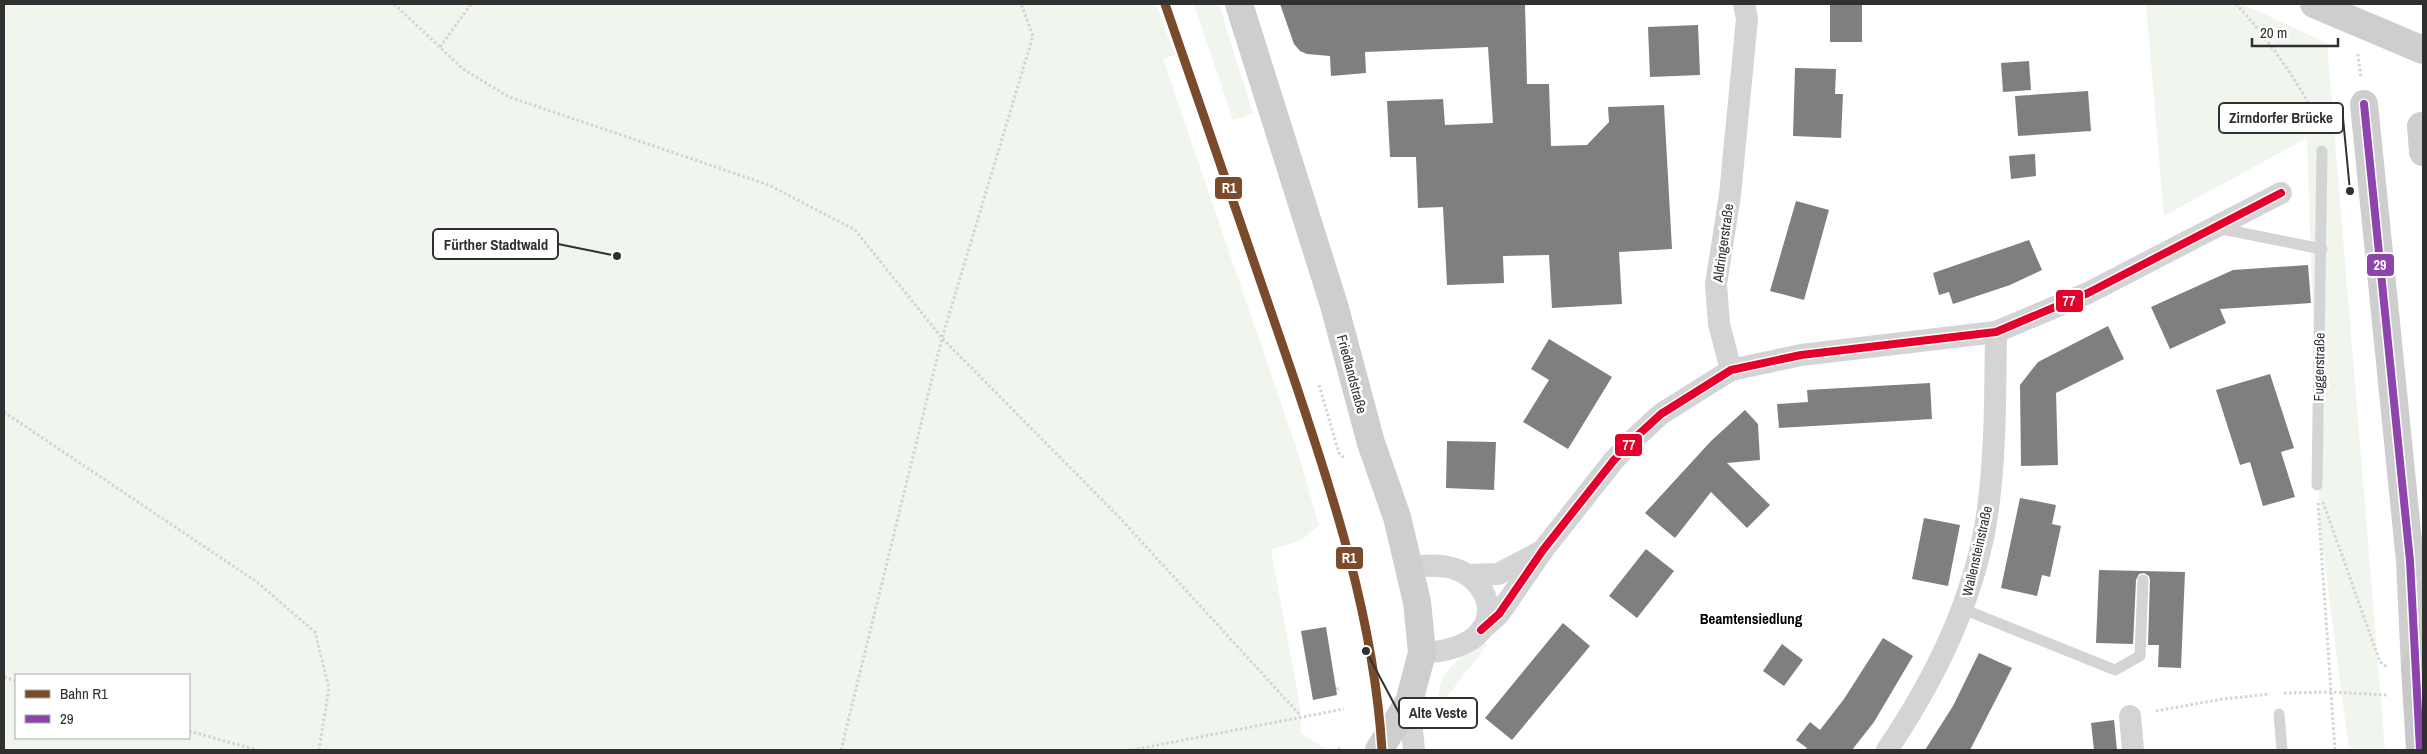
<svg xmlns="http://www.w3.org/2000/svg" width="2427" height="754" font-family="'Archivo Narrow',sans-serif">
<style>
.green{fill:#f0f5ed;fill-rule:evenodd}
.building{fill:#7f7f7f}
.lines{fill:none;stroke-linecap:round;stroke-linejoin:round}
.path{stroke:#d4d4d4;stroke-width:3;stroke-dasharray:2.5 2.5;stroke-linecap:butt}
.service{stroke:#d4d4d4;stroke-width:11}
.minor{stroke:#d4d4d4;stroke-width:22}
.secondary{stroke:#cecece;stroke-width:28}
.primary{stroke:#c8c8c8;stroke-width:28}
.bus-1-casing{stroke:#fff;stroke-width:11}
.bus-2-casing{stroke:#fff;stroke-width:11}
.bus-1{stroke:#8e44ad;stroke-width:8}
.bus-2{stroke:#e4002b;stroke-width:8}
.rail-1-casing{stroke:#fff;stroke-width:12}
.rail-1{stroke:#7a4b2a;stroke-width:9}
.labels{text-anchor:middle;stroke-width:5;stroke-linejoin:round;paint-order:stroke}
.street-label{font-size:14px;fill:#303030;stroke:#fff}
.neighbourhood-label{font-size:15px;font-weight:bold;fill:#000;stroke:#fff}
.leader{fill:none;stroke:#303030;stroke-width:2}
.callout-dot{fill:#303030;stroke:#fff;stroke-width:2}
.callout{fill:#fff;stroke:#303030;stroke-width:2}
.callout-label{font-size:15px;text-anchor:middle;font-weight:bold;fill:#303030}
.line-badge{stroke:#fff;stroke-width:2}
.badge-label{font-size:14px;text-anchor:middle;font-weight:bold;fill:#fff}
</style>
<rect width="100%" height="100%" fill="#fff"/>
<path class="green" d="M4,4h1152l19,51 -12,4 135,394 21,72 -17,15 -31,10 29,157 1,26 27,17h-1324zM16,675h173v63h-173z
M1194,4h25l34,110 -20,6z
M2146,4h96l85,39 58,707h-36l-29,-223 -13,-389 -143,78z
M1484,642l3,3 -41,53 -4,9 -5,1c-1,-5 1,-10 2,-16 6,-29 23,-34 45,-50z"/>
<path class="building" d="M1280,4h245l2,80h22l2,62 36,-1 22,-23 -1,-15 56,-2 8,144 -53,3 3,52 -70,4 -3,-53 -46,1 1,27 -57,2 -4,-78 -25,1 -2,-51h-26l-3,-56 56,-2 2,26 48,-2 -5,-76 -123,5 1,21 -35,3 -1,-20 -23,-2 -7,-3 -6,-7z
M1830,4h32v38h-32z
M1698,25l2,50 -50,2 -2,-50z
M2029,61l2,29 -28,2 -2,-29z
M1795,68l41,1 -1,25h8l-2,44 -48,-2z
M2088,91l3,40 -73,5 -3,-40z
M2035,154l1,22 -25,3 -2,-23z
M1796,201l33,9 -25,90 -34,-9z
M2029,240l13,30 -32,15 -57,19 -4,-12 -10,3 -6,-22z
M2308,265l3,38 -91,6 6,14 -56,26 -19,-42 82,-37z
M2108,326l16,33 -68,34 2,72 -37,1 -1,-81 18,-23z
M1549,339l63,38 -44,72 -45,-27 26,-42 -18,-11z
M2270,374l24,74 -13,4 14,45 -32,9 -13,-44 -10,3 -24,-75z
M1930,383l2,36 -153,9 -2,-24 31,-2 -1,-12z
M1745,410l13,14 2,36 -33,3 43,42 -23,23 -36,-36 -36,46 -30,-25 66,-72z
M1447,441l49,1 -2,48 -48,-2z
M2020,498l36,7 -4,19 9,2 -11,51 -8,-2 -5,21 -36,-8z
M1924,518l36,7 -12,61 -36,-7z
M1646,549l28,22 -37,47 -28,-22z
M2099,570l86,2 -4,96 -23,-1 1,-22h-11l2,-65 -1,-4 -5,-3 -5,1 -3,6 -3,64 -37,-1z
M1563,623l27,23 -78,94 -27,-22z
M1326,627l11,68 -24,5 -12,-69z
M1883,638l30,18 -39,66 -22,28h-47l2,-2 -11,-8 14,-18 10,8 24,-31z
M1782,644l21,16 -19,26 -21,-15z
M1979,653l33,15 -42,82h-45l28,-44z
M2114,720l3,30h-23l-3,-27z"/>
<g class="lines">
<path class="path" d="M394,4l69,65 46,28 260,88 86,45 87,108 177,179 182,199
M2236,4c24,25 78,95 83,128
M440,47l31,-43
M2358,54l3,24
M1319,385l20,68 6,6
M4,412l253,170 58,50 14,56 -10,62
M2323,502l57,160 7,5
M2318,503l17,247
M4,677l12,4
M1336,689h5
M2284,693l46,-1 58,3
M2156,711l67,-12 47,-5
M189,731l68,19
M841,750l101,-412 91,-302 -12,-32
M1132,750l212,-41
M1339,750l1,-2"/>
<path class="service" d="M2217,228l105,21
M2317,485l5,-334
M1963,609l152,61 25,-14 3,-76
M2279,714l3,36"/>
<path class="minor" d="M1731,370l-12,-46 -3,-40 14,-89 17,-176 -3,-15
M1410,567c15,-1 28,-3 42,1 30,8 50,44 24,68 -14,12 -36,16 -54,17
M1470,575l28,-1 42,-22
M1481,630l18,-16 44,-64 71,-90 23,-24 24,-22 70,-44 70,-15 195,-23 92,-39 193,-100
M1409,702l5,48
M2130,716l3,34
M1887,750c46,-68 85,-146 99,-228 10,-63 9,-126 10,-190"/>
<path class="secondary" d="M1239,4l95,301 37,138 26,74 20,85 5,51 -13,49 -30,48
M2314,4l109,46
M2364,104l46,457 5,106
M2421,126l2,26"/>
<path class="primary" d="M2415,667l5,83"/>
<defs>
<path id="bus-1" d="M2364,104l46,457 10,189"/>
<path id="bus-2" d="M1481,630l18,-16 44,-64 71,-90 23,-24 24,-22 70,-44 70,-15 195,-23 92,-39 193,-100"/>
</defs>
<use href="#bus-1" class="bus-1-casing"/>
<use href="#bus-2" class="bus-2-casing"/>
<use href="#bus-1" class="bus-1"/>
<use href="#bus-2" class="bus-2"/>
<defs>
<path id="rail-1" d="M1165,4c42,122 85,244 126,366 42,124 83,249 91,380"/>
</defs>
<use href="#rail-1" class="rail-1-casing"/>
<use href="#rail-1" class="rail-1"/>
</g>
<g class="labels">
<g class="street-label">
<text transform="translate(1723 243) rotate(-82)" y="5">Aldringerstraße</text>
<text transform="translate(2319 367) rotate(-89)" y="5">Fuggerstraße</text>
<text transform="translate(1352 374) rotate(75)" y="5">Friedlandstraße</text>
<text transform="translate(1977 551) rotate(-77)" y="5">Wallensteinstraße</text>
</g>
<g class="neighbourhood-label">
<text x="1751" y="624">Beamtensiedlung</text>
</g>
</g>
<path class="leader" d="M2350 191L2343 118M617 256L558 244M1366 651L1399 713"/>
<g class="callout-dot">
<circle cx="2350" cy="191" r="5"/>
<circle cx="617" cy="256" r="5"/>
<circle cx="1366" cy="651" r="5"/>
</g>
<g class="callout">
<rect x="2219" y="103" width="124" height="30" rx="5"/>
<rect x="433" y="229" width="125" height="30" rx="5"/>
<rect x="1399" y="698" width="78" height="30" rx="5"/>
</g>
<g class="callout-label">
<text x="2281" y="123">Zirndorfer Brücke</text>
<text x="496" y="250">Fürther Stadtwald</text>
<text x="1438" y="718">Alte Veste</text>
</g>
<g class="line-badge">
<rect x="1214" y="176" width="29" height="24" rx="5" fill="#7a4b2a"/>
<rect x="2366" y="253" width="29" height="24" rx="5" fill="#8e44ad"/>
<rect x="2055" y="289" width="29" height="24" rx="5" fill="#e4002b"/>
<rect x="1614" y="433" width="29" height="24" rx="5" fill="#e4002b"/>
<rect x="1335" y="546" width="29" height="24" rx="5" fill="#7a4b2a"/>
</g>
<g class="badge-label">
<text x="1229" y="193">R1</text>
<text x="2380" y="270">29</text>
<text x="2069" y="306">77</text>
<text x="1629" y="450">77</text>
<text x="1349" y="563">R1</text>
</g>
<rect width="2427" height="754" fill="none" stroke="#303030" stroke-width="10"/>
<rect x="15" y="674" width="175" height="65" fill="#ffffff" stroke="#acacac"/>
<rect x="25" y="690" width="25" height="8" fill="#7a4b2a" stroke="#acacac"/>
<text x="60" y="699" font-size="15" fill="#303030">Bahn R1</text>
<rect x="25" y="715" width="25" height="8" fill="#8e44ad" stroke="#acacac"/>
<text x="60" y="724" font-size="15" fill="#303030">29</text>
<path d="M2252 38v8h86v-8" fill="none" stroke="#303030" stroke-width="2.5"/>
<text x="2260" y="38" font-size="15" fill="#303030" stroke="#ffffff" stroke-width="4" paint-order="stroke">20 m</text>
</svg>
